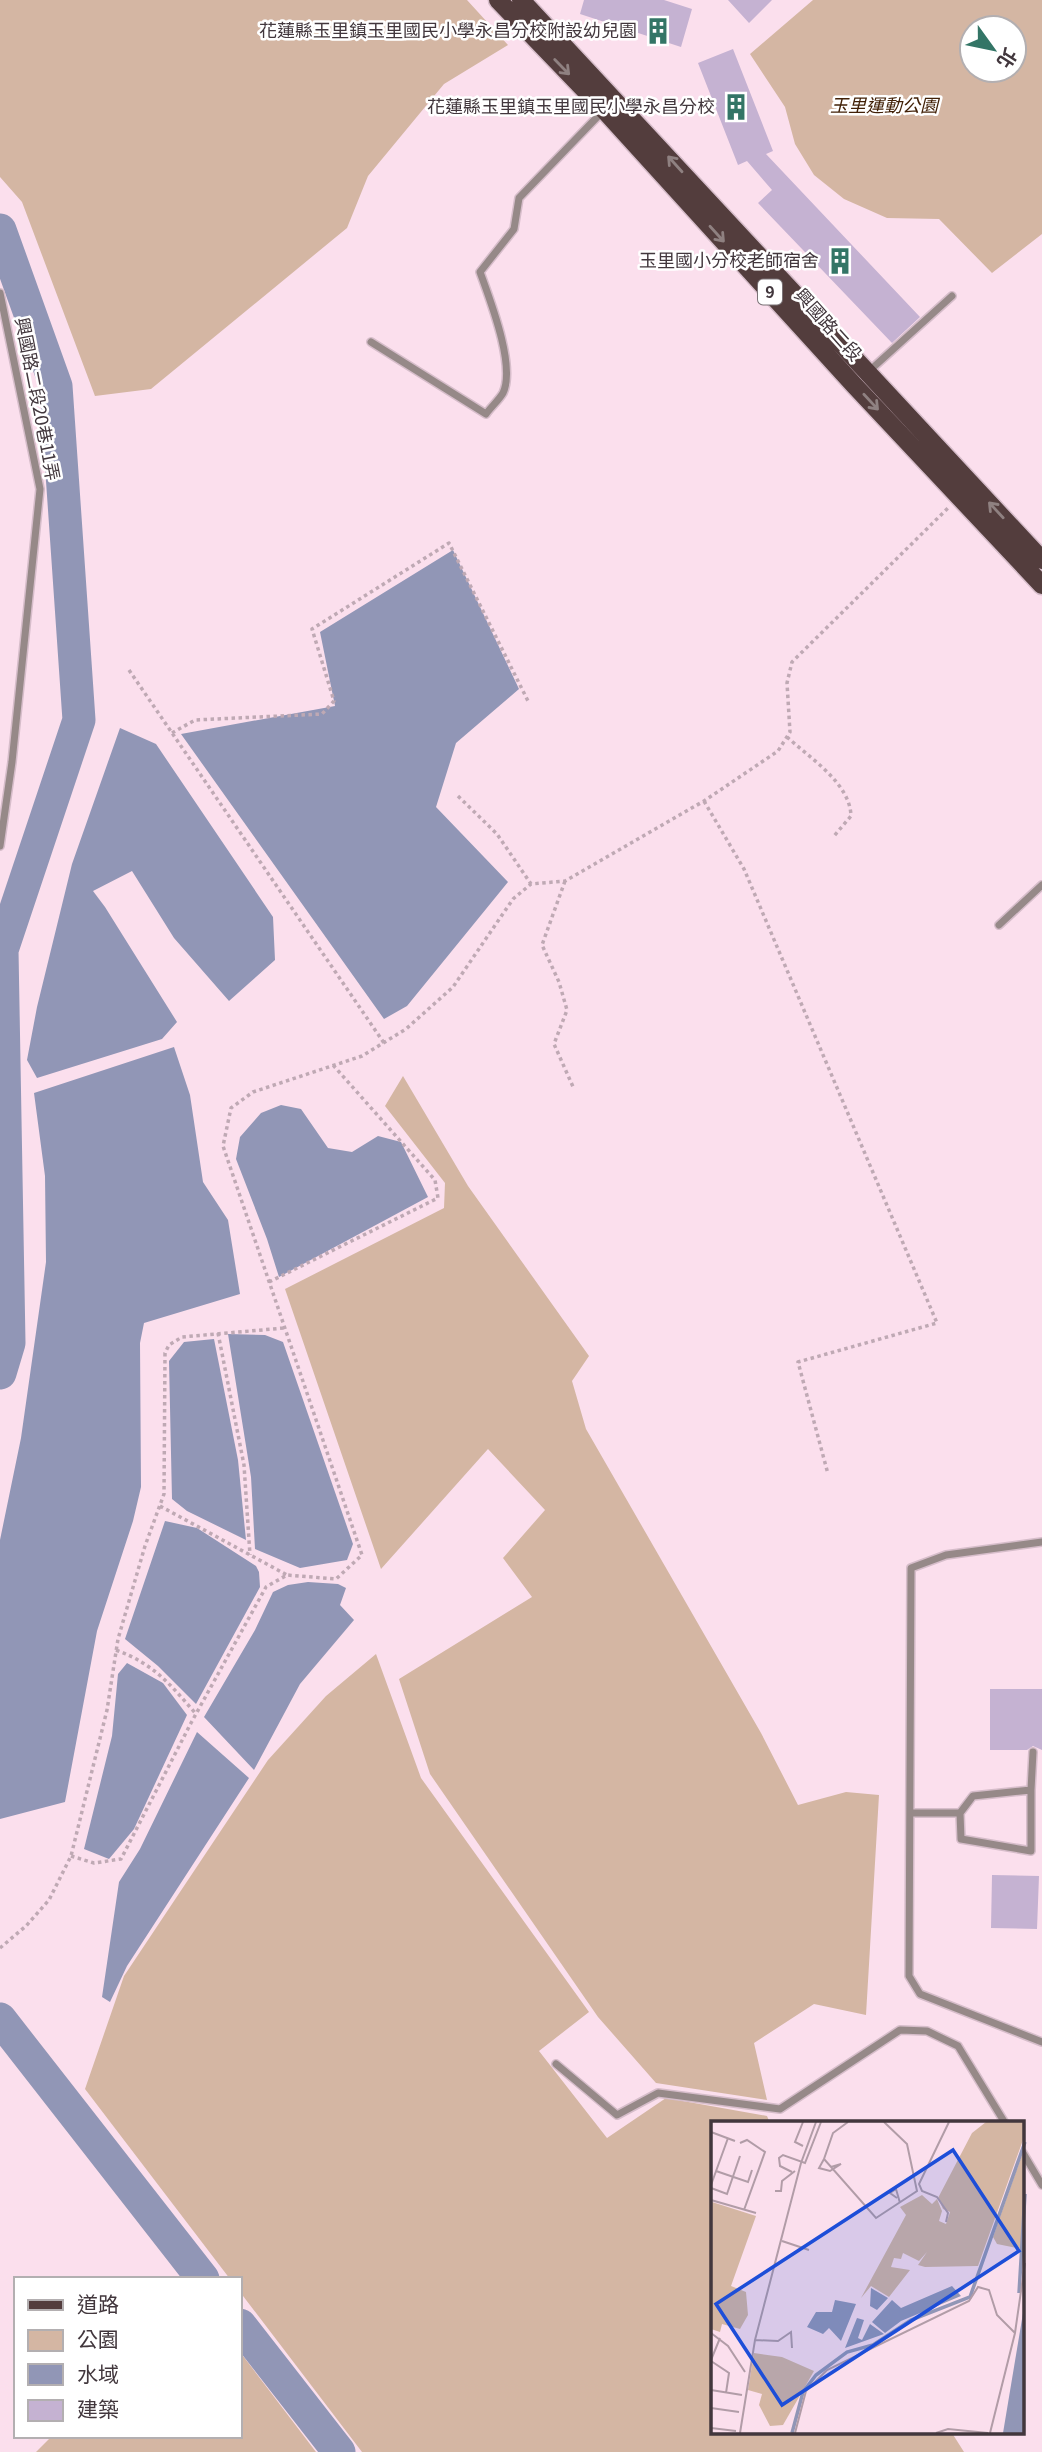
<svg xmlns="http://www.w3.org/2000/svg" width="1042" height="2452" font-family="Georgia,'Noto Sans TC',serif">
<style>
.green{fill:#d4b6a3;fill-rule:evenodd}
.water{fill:#9196b6}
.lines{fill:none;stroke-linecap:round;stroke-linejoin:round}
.river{stroke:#9196b6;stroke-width:33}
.building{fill:#c5b2d2}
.lane-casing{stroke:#d6bdca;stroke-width:10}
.primary-casing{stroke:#d6bdca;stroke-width:21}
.path{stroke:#bfa9b4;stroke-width:3.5;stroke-dasharray:3.5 3.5;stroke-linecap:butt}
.lane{stroke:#968988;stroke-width:7}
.primary{stroke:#533d3d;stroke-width:18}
.oneway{stroke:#8f8181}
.labels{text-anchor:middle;stroke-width:5;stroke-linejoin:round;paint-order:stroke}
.shield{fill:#fff;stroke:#7b7377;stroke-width:2}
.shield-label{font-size:16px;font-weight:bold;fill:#42373d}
.poi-label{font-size:18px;fill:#42373d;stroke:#fff;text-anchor:end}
.park-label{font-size:18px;font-style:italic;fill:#412006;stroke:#fff}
.street-label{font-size:18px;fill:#42373d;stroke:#fff}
.inset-river{fill:none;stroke:#9196b6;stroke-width:3.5}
.inset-road{fill:none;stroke:#b19ca7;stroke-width:2}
.view{fill:#1d4ed8;fill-opacity:0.15;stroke:#1d4ed8;stroke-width:3.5}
.inset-edge{fill:none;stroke:#42373d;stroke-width:3.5}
</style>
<rect width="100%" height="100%" fill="#fbdfed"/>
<path class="green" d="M0,0h467l41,45 -64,39 -76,92 -21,52 -196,161 -56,7 -73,-194 -22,-25z
M813,0h229v234l-50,39 -53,-54 -52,-1 -43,-19 -30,-24 -19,-31 -10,-37 -35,-53zM972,28h42v42h-42z
M403,1076l65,110 121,170 -17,25 14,48 175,304 37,72 48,-13 33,3 -13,220 -52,-11 -60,39 13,57 -111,-17 -58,-66 -168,-243 -31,-95 133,-82 -29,-39 42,-48 -57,-61 -107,120 -96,-280 159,-81 1,-25 -60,-77z
M376,1654l45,124 168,234 -50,39 68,87 59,-40 101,18 3,7h-57v310h239l12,19h-602l-122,-160v-13h-10l-145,-190 39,-113 144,-216 58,-64z
M240,2352l76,100h-280l16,-16h188z"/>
<path class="water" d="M453,550l66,139 -63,54 -20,64 72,75 -101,124 -23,13 -203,-285 154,-28 -15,-74z
M120,728l36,16 117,173 2,43 -46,41 -55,-63 -42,-67 -39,20 12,16 72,115 -15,17 -125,39 -10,-18 10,-53 35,-143z
M174,1047l16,48 13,87 25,38 12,74 -96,29 -4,20 1,144 -8,34 -36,110 -32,171 -65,17v-279l21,-102 25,-176 -1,-86 -11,-83z
M281,1105l20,4 27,39 24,4 26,-16 23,6 27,55 -149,80 -12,-38 -31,-80 4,-22 21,-24z
M228,1334l37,1 18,7 70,202 -6,16 -47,8 -45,-19 -4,-72z
M214,1339l24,121 8,80 -59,-29 -15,-12 -3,-138 15,-19z
M165,1521l32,7 59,38 3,6 1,15 -64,117 -38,-38 -33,-27z
M308,1582l30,2 8,4 -6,17 14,15 -54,64 -46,86 -50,-53 51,-87 18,-38 15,-7z
M127,1663l36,20 24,32 -53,114 -25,30 -25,-10 28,-113 6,-62z
M197,1732l52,46 -122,188 -17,36 -8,-5 17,-115 21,-33z"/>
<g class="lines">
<path class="river" d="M0,230l56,156 23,334 -77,230 7,393 -9,30
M0,2019l203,260
M240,2325l99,127"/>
</g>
<path class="building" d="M584,0h80l28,9 -11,38 -101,-33z
M728,0h44l-23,23z
M733,49l40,102 -7,3 154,163 -28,26 -134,-140 14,-13 -25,-29 -9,4 -40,-102z
M990,1689h52v61l-9,-4 -6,4h-37z
M992,1875l47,1 -2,53 -46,-1z"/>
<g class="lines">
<defs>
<path id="lane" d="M0,293l40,196 -28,273 -12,84
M371,342l115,72c5,-7 13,-14 17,-21 13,-27 -13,-93 -23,-121l34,-43 5,-31 84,-87
M867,373l85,-77
M999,925l43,-40
M1042,1542l-96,13 -35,13 -2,408 11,18 122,48
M1031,1790l2,-38
M910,1813h50l1,26 70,12v-61l-58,6 -13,17
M556,2064l61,51 41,-22 122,16 120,-79 27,1 31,15 47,77
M1023,2153l19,32"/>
<path id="primary" d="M498,0l106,110 250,275 188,200
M521,0l521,560"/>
</defs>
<use href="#lane" class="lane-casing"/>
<use href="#primary" class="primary-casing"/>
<path class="path" d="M129,670l255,373
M172,733l23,-13 127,-6 12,-13 -22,-72 137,-86 80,160
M787,737c23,21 63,46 64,79l-17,20
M458,796l39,38 34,50
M704,801l40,68 193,454 -139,39 30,112
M565,881l-23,64 17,37 8,28 -13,34 20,45
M269,1282l169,-84 -3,-18 -102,-115
M218,1333l26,132 6,90
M160,1506l127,69
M116,1650c38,14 54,34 80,64
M71,1856l23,7 27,-4 70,-136 75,-136 21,-12 49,4 26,-24 -139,-409 8,-38 22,-16 109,-36 44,-27 47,-42 60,-88 18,-15 34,-3 139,-80 74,-50 12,-19 -3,-49 5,-21 156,-154
M0,1948l26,-22 23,-26 22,-44 36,-146 11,-71 27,-93 19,-52 1,-141 4,-8 13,-8 102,-9"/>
<use href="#lane" class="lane"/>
<use href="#primary" class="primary"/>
</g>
<defs><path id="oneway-shaft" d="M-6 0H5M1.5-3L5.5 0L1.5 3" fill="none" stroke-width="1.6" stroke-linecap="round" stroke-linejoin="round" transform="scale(1.75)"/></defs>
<g class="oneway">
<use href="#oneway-shaft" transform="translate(562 67) rotate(46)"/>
<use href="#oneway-shaft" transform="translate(675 164) rotate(-132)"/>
<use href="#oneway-shaft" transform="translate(717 234) rotate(48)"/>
<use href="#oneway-shaft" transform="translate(871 402) rotate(47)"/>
<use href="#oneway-shaft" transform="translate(996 510) rotate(-133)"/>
</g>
<defs>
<symbol id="building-bare" viewBox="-9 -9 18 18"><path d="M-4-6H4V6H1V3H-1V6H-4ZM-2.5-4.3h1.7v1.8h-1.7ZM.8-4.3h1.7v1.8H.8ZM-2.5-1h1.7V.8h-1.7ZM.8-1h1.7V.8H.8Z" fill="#337566" stroke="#fff" stroke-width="2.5" paint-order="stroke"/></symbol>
</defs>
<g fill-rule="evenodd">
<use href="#building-bare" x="639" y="12" width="38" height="38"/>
<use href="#building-bare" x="717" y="88" width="38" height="38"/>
<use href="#building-bare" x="821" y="242" width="38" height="38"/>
</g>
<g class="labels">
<rect class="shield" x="758" y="279.5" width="24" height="25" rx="5"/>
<g class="shield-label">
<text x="770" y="298">9</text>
</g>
<g class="poi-label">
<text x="637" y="37">花蓮縣玉里鎮玉里國民小學永昌分校附設幼兒園</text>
<text x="715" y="113">花蓮縣玉里鎮玉里國民小學永昌分校</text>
<text x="819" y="267">玉里國小分校老師宿舍</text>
</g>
<g class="park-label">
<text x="884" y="112">玉里運動公園</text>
</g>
<g class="street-label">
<text transform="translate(828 325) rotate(48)" y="6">興國路二段</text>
<text transform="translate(37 399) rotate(79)" y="6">興國路二段20巷11弄</text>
</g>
</g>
<g transform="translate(711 2121)">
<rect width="313" height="313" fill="#fbdfed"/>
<path d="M275,1h38v15l-46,129 -53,1 -7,-2 9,-13 -8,9 -16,-8 -2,6 -7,-1 -3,9 19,3 -21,27 -18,-11 -10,12 45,-83 -6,-8 22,-12 10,9 5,-5 5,12 -3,10 7,3 4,-12 -7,-3 -5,-11 34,-65zM313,28l1,54 -3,46 -25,-5 -4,-7zM1,81l44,14 -25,70 15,6 2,23 -8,14 -18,-5 -2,8 -9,-3zM43,232l28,4 32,14 -31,54 -13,1 -11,-21 3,-11 -14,-4z" fill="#d4b6a3"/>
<path d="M241,165l9,10 -60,25 -16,12 -13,-11 20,-22 9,8zM160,167l17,10 -11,12 -7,-4zM124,179l21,4 -15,37 -12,-13 -6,6 -16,-7 9,-15h16zM313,186v126h-21zM146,197l7,2 -6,18 4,2 8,-16 14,10 -39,14z" fill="#9196b6"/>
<path class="inset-river" d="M308,172l6,-99M81,312l11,-41 13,-17 31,-23 26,-7 38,-25 59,-23 55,-155"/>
<path class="inset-road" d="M137,1l-15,11 -9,26 52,59 41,-27 -10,-47 -23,-22M0,11l24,9M29,22l7,-3 18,12 -21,58M92,25l-8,-4 8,-20M113,38l-5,9 11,3 11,-7 -10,3M5,50l32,11 4,-12M81,51l-12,-6 -1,-8 4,-3 22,8 16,-41M0,64l17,-47M0,67l16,6 13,-38M64,70h6l1,-10 13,-10M186,77l-7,-5 6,-4 4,14M0,79l45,13M235,101l2,-9 -11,-16 -15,-6 -3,-7 30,-62M71,120l27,9M0,212l17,13 17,26M44,219l23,1 13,-9 1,16M0,239l9,-22M0,240l18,12 -3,20M0,269l31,5M0,287l28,4M0,307l25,3M29,312l15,-93 46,-177 15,-41M84,312l11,-42 21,-21 142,-69 9,-14 11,3 8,25 18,18M225,312l12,-4 40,4M279,312l25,-100 10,-70"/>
<path class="view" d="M242,29l66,101 -237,154 -66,-101z"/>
<rect width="313" height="313" class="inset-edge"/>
</g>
<rect x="14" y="2277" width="228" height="161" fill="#ffffff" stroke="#b3afb1" stroke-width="2"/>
<rect x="28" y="2300" width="35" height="10" fill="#533d3d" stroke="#b3afb1" stroke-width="2"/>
<text x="77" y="2312" font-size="21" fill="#42373d">道路</text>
<rect x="28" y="2330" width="35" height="21" fill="#d4b6a3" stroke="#b3afb1" stroke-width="2"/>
<text x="77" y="2347" font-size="21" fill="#42373d">公園</text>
<rect x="28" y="2364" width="35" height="21" fill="#9196b6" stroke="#b3afb1" stroke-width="2"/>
<text x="77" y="2382" font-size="21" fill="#42373d">水域</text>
<rect x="28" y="2400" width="35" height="21" fill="#c5b2d2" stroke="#b3afb1" stroke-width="2"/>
<text x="77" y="2417" font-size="21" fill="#42373d">建築</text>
<g transform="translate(993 49) rotate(123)"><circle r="33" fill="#ffffff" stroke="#b3afb1" stroke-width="2"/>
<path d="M0-5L12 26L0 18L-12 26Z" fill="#337566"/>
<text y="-10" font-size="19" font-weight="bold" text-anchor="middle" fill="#42373d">北</text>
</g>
</svg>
